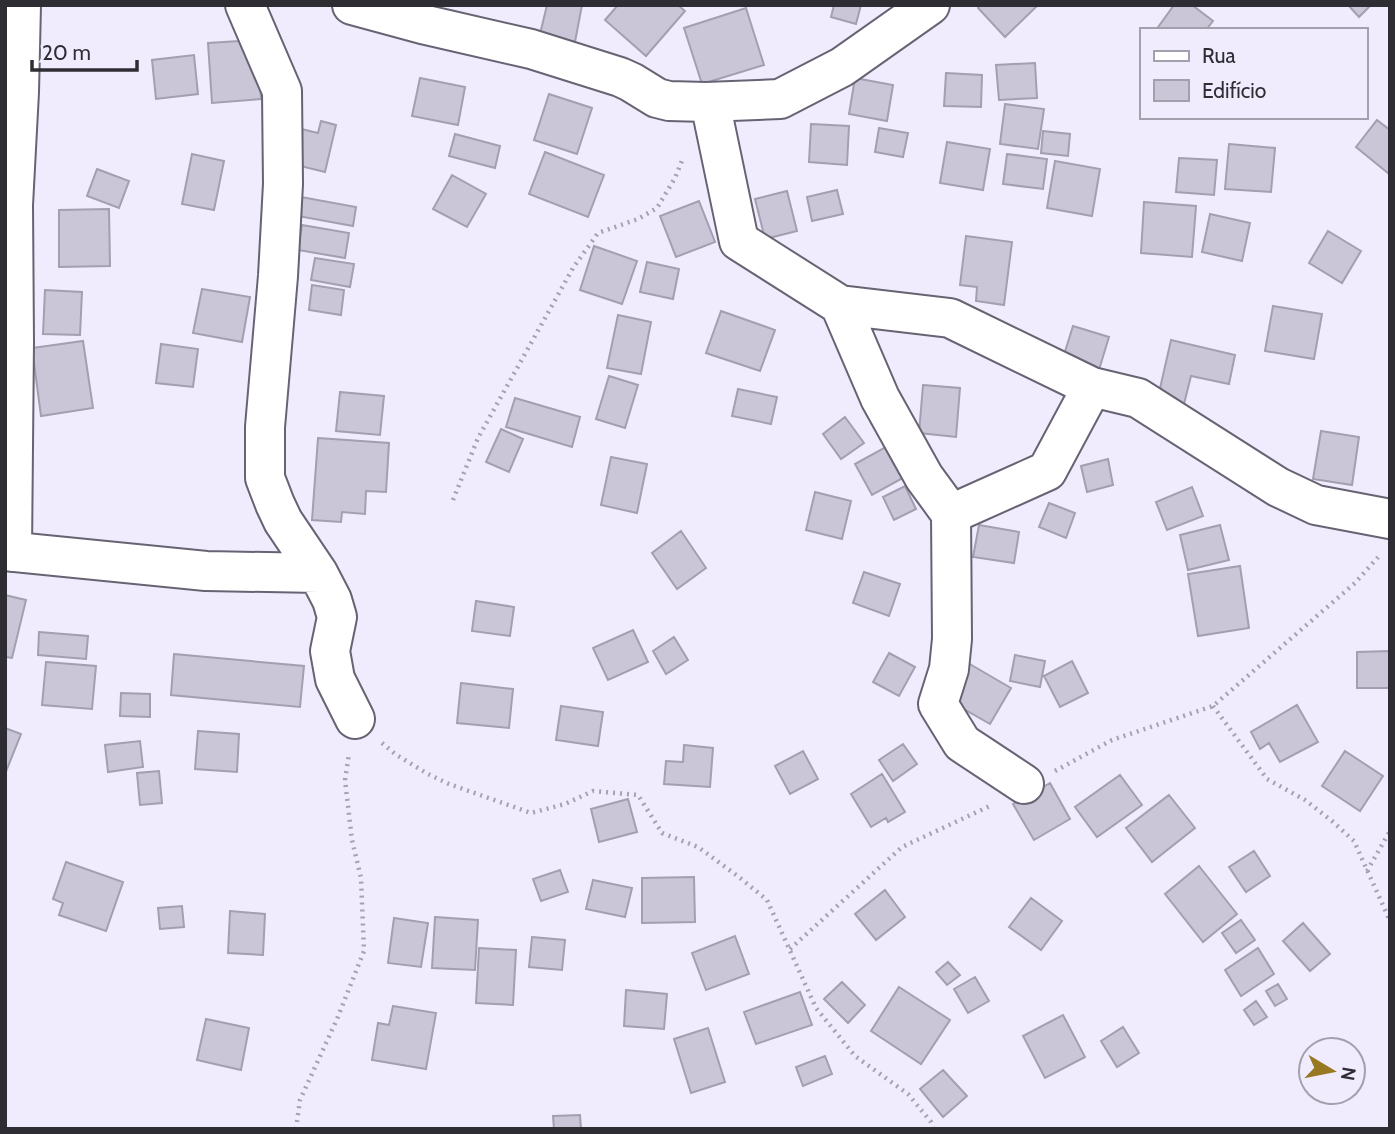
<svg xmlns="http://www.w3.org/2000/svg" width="1395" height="1134" font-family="Cabin,sans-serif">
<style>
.building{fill:#cac6d7;stroke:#a39fb0;stroke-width:2}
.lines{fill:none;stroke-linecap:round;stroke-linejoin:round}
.minor-casing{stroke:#676373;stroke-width:42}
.path{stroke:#a5a2b0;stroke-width:4.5;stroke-dasharray:2 5;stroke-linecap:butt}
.minor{stroke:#fff;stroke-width:38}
</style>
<rect width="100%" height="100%" fill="#f0ecfe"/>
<path class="building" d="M547,5h35l-7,37 -35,-8z
M618,5h60l7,6 -39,45 -41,-36z
M834,5h27l-5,19 -25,-7z
M980,5h56l1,1 -32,31 -27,-29z
M1174,5h18l21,16 -7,9h-50z
M1348,5h23l-12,12z
M746,8l18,57 -62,19 -18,-56z
M257,40l4,59 -49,4 -4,-60z
M194,55l4,39 -42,5 -4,-39z
M1035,63l2,35 -38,2 -3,-35z
M946,73l36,2 -1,32 -37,-1z
M420,78l45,9 -7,38 -46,-9z
M855,78l38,7 -6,36 -38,-7z
M549,94l43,14 -15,46 -43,-14z
M1005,104l39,5 -6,40 -38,-5z
M1377,120l13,10 -1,44 -33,-27z
M321,121l15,4 -11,47 -41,-10 9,-35 25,6z
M811,124l38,2 -2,39 -38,-3z
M879,128l29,5 -5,24 -28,-5z
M1043,131l27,3 -2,22 -27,-3z
M455,134l45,12 -5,22 -46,-12z
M947,142l43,7 -7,41 -43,-7z
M1229,144l46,4 -4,44 -46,-3z
M545,152l59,23 -16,42 -59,-23z
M192,154l32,7 -10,49 -32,-6z
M1007,154l40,5 -4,30 -40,-5z
M1179,158l38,2 -3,35 -38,-3z
M1055,161l45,8 -8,47 -45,-8z
M97,169l32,12 -10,27 -32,-12z
M452,175l34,19 -19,33 -34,-18z
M837,190l6,24 -31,7 -5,-24z
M787,191l10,40 -32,8 -10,-40z
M301,197l55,10 -3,19 -55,-10z
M699,201l16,41 -39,15 -16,-41z
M1144,202l52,4 -4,51 -51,-4z
M109,209l1,57 -51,1v-57z
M1210,214l40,9 -8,38 -40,-9z
M302,225l47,8 -4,25 -47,-8z
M1328,231l33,20 -19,32 -33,-20z
M966,236l46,6 -8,63 -28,-4 1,-14 -17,-2z
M594,246l43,15 -15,43 -42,-14z
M315,258l39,6 -4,23 -39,-7z
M647,262l32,7 -6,30 -33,-7z
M312,285l32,5 -3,25 -32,-5z
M202,289l48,8 -8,45 -49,-9z
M45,290l37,2 -2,43 -37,-1z
M1273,306l49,8 -8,45 -49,-8z
M721,311l54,19 -15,41 -54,-18z
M618,315l33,7 -10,52 -34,-6z
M1073,326l36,11 -11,36 -36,-12z
M1171,340l64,15 -6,29 -38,-8 -9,36 -26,-6z
M83,341l10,67 -52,8 -9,-68z
M161,344l37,5 -5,38 -37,-4z
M609,376l29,9 -13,43 -29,-9z
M923,385l37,3 -4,49 -37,-4z
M738,389l39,8 -6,27 -39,-8z
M340,392l44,4 -4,39 -44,-4z
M515,398l65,19 -8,30 -66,-20z
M845,417l19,26 -23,16 -18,-25z
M501,429l22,10 -14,33 -23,-10z
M1321,431l38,6 -7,48 -39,-6z
M318,438l71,5 -3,49 -20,-1 -1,23 -23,-2 -1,10 -29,-2z
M893,443l17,31 -38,21 -17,-31z
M611,457l36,7 -10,49 -36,-8z
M1108,459l5,26 -26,7 -6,-26z
M905,486l11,23 -22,11 -11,-23z
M1192,487l11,29 -36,14 -11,-28z
M815,492l36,9 -9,38 -36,-9z
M1049,503l26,10 -9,25 -27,-11z
M979,525l40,7 -5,31 -41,-6z
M1220,525l9,35 -41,10 -8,-35z
M681,531l25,37 -29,21 -25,-36z
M1240,566l9,62 -51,8 -10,-62z
M864,572l36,12 -11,32 -36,-13z
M5,595l21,5 -14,58 -7,-1z
M476,601l38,6 -4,29 -38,-5z
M633,630l15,32 -40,18 -15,-32z
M39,632l49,4 -2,23 -48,-4z
M674,637l14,23 -22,14 -13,-23z
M1390,651v37h-33v-36z
M889,653l26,14 -16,29 -26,-14z
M174,654l130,12 -4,41 -129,-12z
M1015,655l30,6 -5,26 -30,-6z
M1072,661l16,32 -28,14 -16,-31z
M46,662l50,4 -4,43 -50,-4z
M968,663l43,25 -21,36 -42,-24z
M461,683l52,6 -4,39 -52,-5z
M121,693l29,1v23l-30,-1z
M1297,705l21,37 -38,20 -11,-19 -9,6 -9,-17z
M561,706l42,6 -5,34 -42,-6z
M5,728l16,6 -16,40z
M198,731l41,3 -2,38 -42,-3z
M140,741l3,26 -35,5 -3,-27z
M903,744l14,20 -24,17 -14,-21z
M684,745l29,3 -3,39 -46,-3 2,-23 17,1z
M803,751l15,28 -28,15 -15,-28z
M1345,751l38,25 -23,35 -38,-25z
M159,771l3,32 -22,2 -3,-32z
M882,774l23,38 -17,10 -2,-4 -15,9 -20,-33z
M1120,775l22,30 -45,32 -22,-30z
M1050,783l20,36 -36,21 -21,-36z
M1169,795l26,33 -43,34 -26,-34z
M628,799l9,33 -38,10 -8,-33z
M1254,851l16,25 -24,16 -17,-25z
M66,862l57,20 -17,49 -47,-16 4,-12 -10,-4z
M1199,866l38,48 -34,28 -38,-48z
M560,870l8,22 -27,9 -8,-22z
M694,877l1,45 -53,1v-45z
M593,880l39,8 -7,29 -39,-8z
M885,890l20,27 -29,23 -21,-26z
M1031,898l31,23 -21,29 -32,-23z
M182,906l2,21 -24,2 -2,-21z
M230,911l35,3 -2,41 -35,-2z
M435,917l43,3 -3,50 -43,-2z
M394,918l34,5 -7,44 -33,-4z
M1241,920l14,20 -19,13 -14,-20z
M1303,923l27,31 -20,17 -27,-30z
M735,936l14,38 -43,16 -14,-37z
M532,937l33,3 -3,30 -33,-3z
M479,948l37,2 -3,55 -37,-2z
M1258,948l16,26 -33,22 -16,-26z
M948,962l12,13 -13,10 -11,-13z
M975,977l14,24 -21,12 -14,-24z
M842,982l23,23 -17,18 -24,-24z
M1278,984l9,15 -12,7 -9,-15z
M899,987l51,33 -29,44 -50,-33z
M626,990l41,4 -3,35 -40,-3z
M800,992l12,33 -56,19 -12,-32z
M1256,1001l11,16 -13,8 -10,-15z
M393,1006l43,7 -10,56 -54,-9 6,-37 11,2z
M1063,1015l22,42 -40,21 -22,-42z
M206,1019l43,9 -8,42 -44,-10z
M1123,1027l16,26 -22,14 -16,-26z
M708,1028l17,54 -34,11 -17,-54z
M825,1056l7,18 -29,12 -7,-19z
M943,1070l24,26 -24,21 -23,-28z
M580,1115l1,14h-27l-1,-13z"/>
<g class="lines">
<defs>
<path id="minor" d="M245,5l37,86 1,93 -5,92 -13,151v51l10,26 8,17 35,52 14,27 5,17 -7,34 5,28 20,40
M352,5l70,19 109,25 89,28 11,5 26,16 12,3 37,1 74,-3 62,-32 88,-62
M710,102l29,139 101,64 40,93 44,79 27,37
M840,305l110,13 142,69 46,11 140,89 38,18 74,14
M5,551l201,20 112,2
M12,552l2,-210 -1,-137 6,-113 2,-87
M1024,784l-62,-41 -24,-39 11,-35 3,-30 -1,-125 96,-43 45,-84"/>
</defs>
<use href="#minor" class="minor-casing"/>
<path class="path" d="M453,500l25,-62 95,-170 25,-35 40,-14 19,-11 18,-30 8,-20
M1213,706l54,73 38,21 27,21 22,20 36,80
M382,743l13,11 33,20 21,10 82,29 34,-9 28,-13 45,4 24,38 36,14 41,30 28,23 49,108 39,48 53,38 23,28 2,7
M1055,771l57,-31 101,-34 142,-123 25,-28
M1367,871l23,-40
M790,949l112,-102 90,-42
M296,1129l4,-29 37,-81 27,-68 -3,-73 -9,-38 -7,-60 4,-26"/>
<use href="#minor" class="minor"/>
</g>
<rect width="1395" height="1134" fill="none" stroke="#2e2d33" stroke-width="14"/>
<rect x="1140" y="28" width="228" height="91" fill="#f0ecfe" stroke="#a2a0ad" stroke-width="2"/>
<rect x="1154" y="51" width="35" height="10" fill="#ffffff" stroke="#a2a0ad" stroke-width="2"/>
<text x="1202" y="63" font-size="21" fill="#2e2d33">Rua</text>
<rect x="1154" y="80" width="35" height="21" fill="#cac6d7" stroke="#a2a0ad" stroke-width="2"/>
<text x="1202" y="98" font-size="21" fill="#2e2d33">Edifício</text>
<g transform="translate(1332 1071) rotate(100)"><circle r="33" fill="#f0ecfe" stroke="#a2a0ad" stroke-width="2"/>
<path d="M0-5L12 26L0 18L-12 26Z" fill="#997822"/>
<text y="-10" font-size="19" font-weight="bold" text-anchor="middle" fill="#2e2d33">N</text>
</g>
<path d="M32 60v10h105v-10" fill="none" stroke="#2e2d33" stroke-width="3.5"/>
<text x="42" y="60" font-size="21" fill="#2e2d33" stroke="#f0ecfe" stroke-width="5" paint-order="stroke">20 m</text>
</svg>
